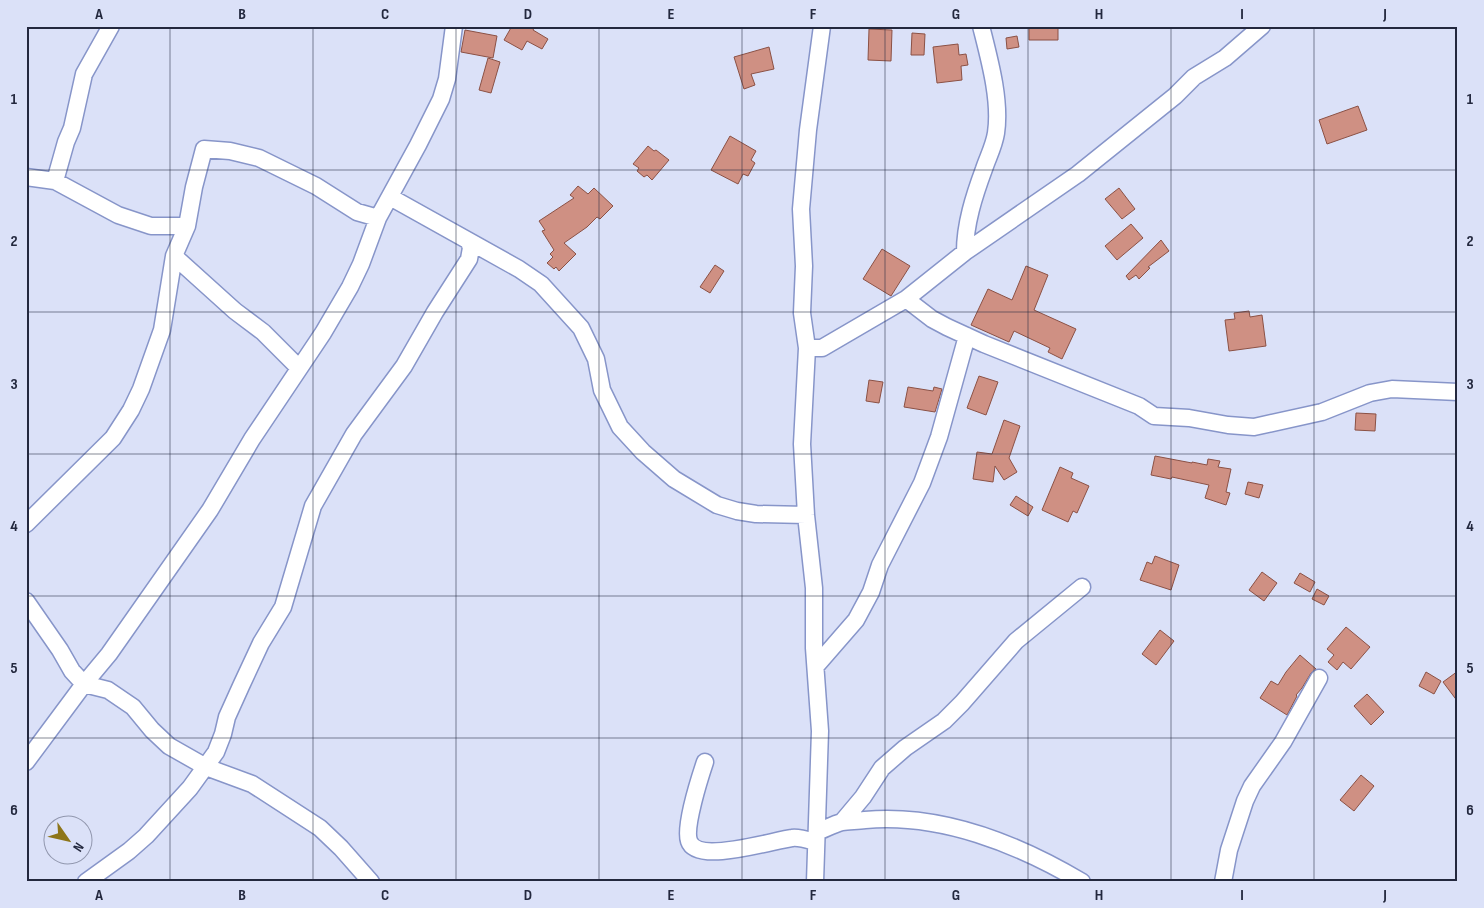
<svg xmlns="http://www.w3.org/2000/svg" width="1484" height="908" font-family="'Sofia Sans Condensed',sans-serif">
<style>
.building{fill:#cf9083;stroke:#8b5145}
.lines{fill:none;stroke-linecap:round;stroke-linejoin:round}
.minor-casing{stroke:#8795c9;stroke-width:19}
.minor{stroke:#fff;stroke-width:16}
.grid{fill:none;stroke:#23283e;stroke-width:1;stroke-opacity:0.55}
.neatline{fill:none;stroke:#23283e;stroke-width:2}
.grid-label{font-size:16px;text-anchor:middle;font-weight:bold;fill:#23283e}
</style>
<rect width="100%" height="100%" fill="#dbe1f8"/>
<path class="building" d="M512,26h23l-2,4 15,9 -6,10 -15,-8 -5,9 -18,-10z
M1029,26h29v14h-29z
M869,29l23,1 -1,31 -23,-1z
M465,30l32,6 -4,22 -32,-6z
M912,33l13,1 -1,21h-13z
M1017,36l2,11 -12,2 -1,-11z
M958,44l1,11 7,-1 2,11 -7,1 1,14 -25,3 -4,-36z
M769,47l5,22 -23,5 4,11 -11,4 -10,-32z
M488,58l12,4 -9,31 -12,-3z
M1358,106l9,24 -40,14 -8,-24z
M730,136l26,15 -5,9 4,3 -7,13 -5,-2 -5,10 -27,-14z
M648,146l6,5 2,-1 13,10 -17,20 -5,-5 -3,2 -7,-6 2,-3 -6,-4z
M578,186l10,8 6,-6 19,18 -13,13 -3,-2 -10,10 -23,16 12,11 -17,17 -3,-4 -2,2 -7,-6 6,-6 -3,-3 4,-4 -12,-19 3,-1 -6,-9 35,-23 -4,-3z
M1119,188l16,21 -13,10 -17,-20z
M1131,224l12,14 -26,22 -12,-14z
M1161,240l8,11 -21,16 2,1 -11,11 -3,-4 -7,5 -3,-4z
M882,249l28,17 -19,30 -28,-17z
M715,265l9,6 -14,22 -10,-6z
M1026,266l22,9 -14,35 42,19 -14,30 -14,-7 2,-4 -36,-17 -5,11 -38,-17 17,-36 24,11z
M1249,311l1,6 12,-2 4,31 -37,5 -4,-31 10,-1 -1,-6z
M979,376l19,6 -12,33 -19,-7z
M869,380l14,2 -4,21 -13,-2z
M908,387l25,4 1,-4 8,2 -7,23 -31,-5z
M1356,413l20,1 -1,17 -20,-1z
M1004,420l16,6 -11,32 8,14 -13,8 -9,-14 -2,16 -20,-3 4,-27 15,2z
M1155,456l37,7v-1l15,3 1,-6 12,2 -2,6 13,2 -5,23 4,1 -4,12 -21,-7 4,-13 -37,-8 -1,2 -20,-4z
M1060,467l13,6 -2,5 18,8 -12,27 -4,-2 -5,11 -26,-12z
M1248,482l15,3 -4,13 -14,-4z
M1016,496l17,11 -5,9 -18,-11z
M1155,556l24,9 -8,25 -31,-10 7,-18 5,2z
M1262,572l15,11 -13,18 -15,-11z
M1300,573l15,9 -5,10 -16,-9z
M1317,589l12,7 -5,9 -12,-6z
M1346,627l24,20 -19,22 -8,-7 -6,8 -9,-8 6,-7 -7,-6z
M1160,630l14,11 -18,24 -14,-11z
M1300,655l16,14 -5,4 -9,15 -6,7 1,1 -10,19 -27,-17 11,-17 7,4 8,-13z
M1458,671v31l-15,-20z
M1426,672l15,9 -7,13 -15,-8z
M1367,694l17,18 -13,13 -17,-19z
M1361,775l13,11 -20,25 -14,-11z"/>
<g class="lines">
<defs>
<path id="minor" d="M26,177l29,4 63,34 33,11h36
M55,181l11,-39 6,-14 12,-54 27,-48
M390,197l129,72 22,15 40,44 15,31 6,31 18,37 23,25 31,27 43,26 20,6 19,3 50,1
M965,252c0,-28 9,-56 19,-83 4,-12 10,-23 12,-36 5,-33 -7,-75 -15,-107
M174,256l61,55 28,21 36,36
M906,299l26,20 15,8 37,17 155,62 15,10 35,2 39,7 26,2 68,-15 48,-19 22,-4 66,3
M807,348h15l84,-49 59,-47 113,-78 97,-78 19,-19 31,-19 37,-32
M26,524l87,-86 18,-28 10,-21 21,-59 12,-74 13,-30 7,-39 10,-38 26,2 29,7 57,28 41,26 21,6
M26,601l34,49 12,21 12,13 24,6 25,17 19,23 17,16 37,21 46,17 68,44 21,20 30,34
M816,666l40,-46 15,-28 9,-27 42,-82 17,-46 28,-101
M26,762l58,-78 25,-30 101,-144 42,-71 71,-106 27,-46 11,-23 17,-46 40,-73 23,-46 6,-20 7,-53
M705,762c-5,15 -21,65 -16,79 8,24 85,-1 103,-3 7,-1 16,2 23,4
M842,822l21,-25 19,-29 23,-20 39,-27 18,-18 54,-62 66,-54
M817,832c8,-3 17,-8 25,-10 7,-1 15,-1 23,-2 75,-7 153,24 217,62
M86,882l43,-31 17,-15 44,-48 26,-36 7,-18 4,-17 14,-31 20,-43 22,-36 30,-101 41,-72 50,-68 31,-54 34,-53 2,-11 -2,-6
M815,882l5,-151 -6,-83v-60l-8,-73 -4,-71 5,-96 -5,-35 2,-47 -3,-57 7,-79 14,-104
M1223,882l6,-32 16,-49 7,-15 31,-44 36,-64"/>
</defs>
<use href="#minor" class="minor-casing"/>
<use href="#minor" class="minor"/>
</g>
<path class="grid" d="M170,26v856M313,26v856M456,26v856M599,26v856M742,26v856M885,26v856M1028,26v856M1171,26v856M1314,26v856M26,170h1432M26,312h1432M26,454h1432M26,596h1432M26,738h1432"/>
<rect width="1484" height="908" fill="none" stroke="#dbe1f8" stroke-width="55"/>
<g transform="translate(68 840) rotate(124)"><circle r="24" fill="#dbe1f8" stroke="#9197ae"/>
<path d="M0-4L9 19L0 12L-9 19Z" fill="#8d7519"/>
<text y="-8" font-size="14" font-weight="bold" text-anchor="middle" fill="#23283e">N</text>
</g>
<rect x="28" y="28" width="1428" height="852" class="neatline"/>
<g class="grid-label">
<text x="99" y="19">A</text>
<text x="242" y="19">B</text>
<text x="385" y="19">C</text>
<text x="528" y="19">D</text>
<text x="671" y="19">E</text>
<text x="813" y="19">F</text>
<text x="956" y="19">G</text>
<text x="1099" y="19">H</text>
<text x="1242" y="19">I</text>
<text x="1385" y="19">J</text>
<text x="14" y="104">1</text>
<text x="1470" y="104">1</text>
<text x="14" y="246">2</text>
<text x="1470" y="246">2</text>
<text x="14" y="389">3</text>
<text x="1470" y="389">3</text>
<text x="14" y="531">4</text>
<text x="1470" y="531">4</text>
<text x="14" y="673">5</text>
<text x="1470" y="673">5</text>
<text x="14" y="815">6</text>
<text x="1470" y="815">6</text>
<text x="99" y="900">A</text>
<text x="242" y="900">B</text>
<text x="385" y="900">C</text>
<text x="528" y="900">D</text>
<text x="671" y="900">E</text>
<text x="813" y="900">F</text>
<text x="956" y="900">G</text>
<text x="1099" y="900">H</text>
<text x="1242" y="900">I</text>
<text x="1385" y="900">J</text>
</g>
</svg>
